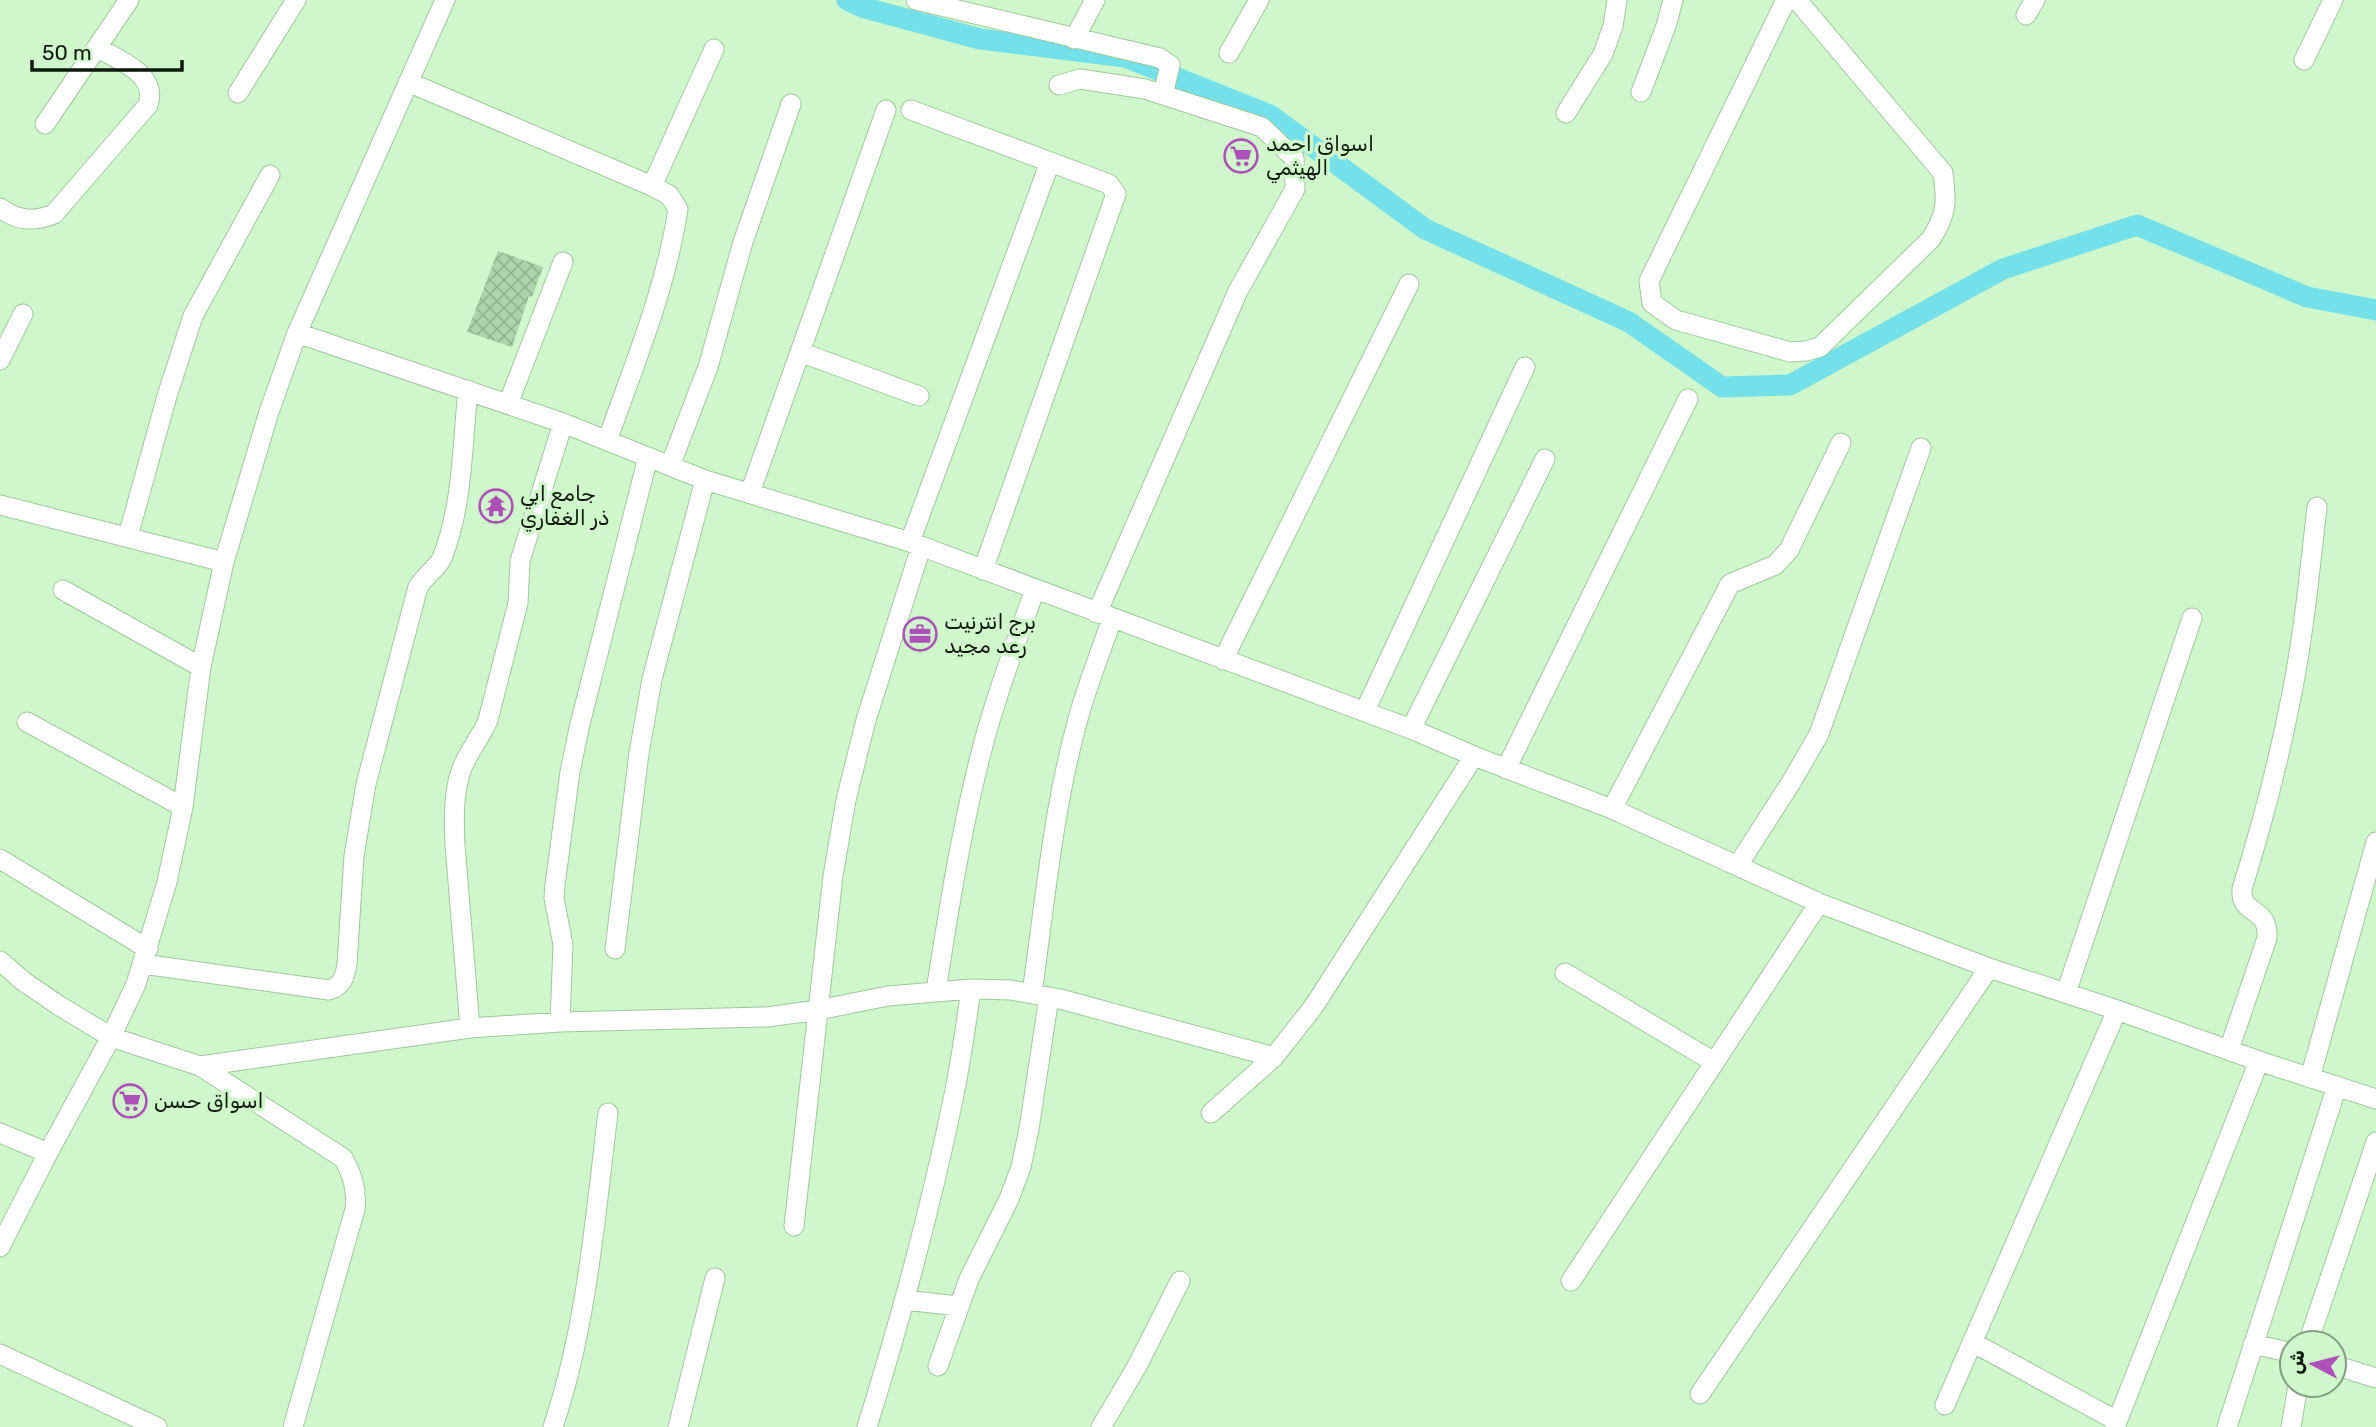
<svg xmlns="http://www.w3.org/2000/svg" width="2376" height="1427" font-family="Rubik,Vazirmatn,sans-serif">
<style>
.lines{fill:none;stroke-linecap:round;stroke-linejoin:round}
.canal{stroke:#74e1ea;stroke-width:21}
.building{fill:url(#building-cross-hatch)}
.street-casing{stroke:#a0c79d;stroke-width:21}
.street{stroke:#fff;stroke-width:19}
.labels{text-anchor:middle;stroke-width:7;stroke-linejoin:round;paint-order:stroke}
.poi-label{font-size:21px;fill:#0c1a0b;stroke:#d0f7cc;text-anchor:start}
</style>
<defs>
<pattern id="building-cross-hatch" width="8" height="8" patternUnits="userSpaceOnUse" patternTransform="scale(1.75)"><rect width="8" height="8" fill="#acd3a9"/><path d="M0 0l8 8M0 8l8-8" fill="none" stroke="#93b590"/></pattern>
</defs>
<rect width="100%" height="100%" fill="#d0f7cc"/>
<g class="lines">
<path class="canal" d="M847,0l15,7 118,32 145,18 145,58 155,114 204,93 93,65 68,-2 213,-116 134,-44 170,72 69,13"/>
</g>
<path class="building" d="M498,251l45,16 -11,30 -3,-1 -17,51 -45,-15z"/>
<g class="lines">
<defs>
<path id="street" d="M916,0l244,58 10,7 -7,30
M1786,0l-137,281 3,22 24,17 114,32 16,-1 14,-4 111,-108c16,-26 16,-36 12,-66l-146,-173
M2026,15l9,-15
M1074,39l21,-39
M1229,53l30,-53
M2304,60l29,-60
M408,82l244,104 17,9 9,14c-12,80 -44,156 -71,232
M1059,85l21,-6 65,10 117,38 32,31 1,31 -57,102 -141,322
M1641,92l25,-66 7,-26
M238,93l58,-93
M911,110l198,74 7,10 -133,376
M1566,113l37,-59 10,-28 4,-26
M45,124l84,-124
M652,186l62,-137
M0,208c18,13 34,14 54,6l94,-109c10,-31 -28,-44 -50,-57
M297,333l266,90 142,57 205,62 501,187 63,27 138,53 207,94 170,65 128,42 142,51 117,38
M800,352l119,44
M0,360l23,-46
M508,404l55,-142
M670,466l38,-99 35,-125 48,-138
M750,493l136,-383
M0,505l224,57
M128,536l39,-140 26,-80 77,-141
M910,542l140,-380
M63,590l138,77
M1223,660l186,-376
M1365,711l160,-344
M27,722l156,85
M1411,729l134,-270
M1506,769l182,-370
M1612,809l118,-225 45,-19 14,-15 52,-107
M0,859l148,90
M1738,865l54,-84 27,-47 102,-286
M615,949l24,-196 13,-74 53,-199
M0,961l23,20 35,24 53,32 89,29 270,-38 90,-6 207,-5 51,-7 70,-14 83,-7 40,1 49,9 214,58
M143,964l186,26c13,-4 16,-13 18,-26l7,-108 12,-72 52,-197c6,-11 20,-19 24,-29 21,-52 20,-112 26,-168
M1565,973l149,89
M936,991c12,-77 24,-154 43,-230 14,-58 36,-115 56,-172
M1032,993c13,-91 21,-184 46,-274 9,-34 23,-67 34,-101
M2066,993l126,-375
M560,1022l3,-77 -9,-47 1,-13 15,-113 9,-44 69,-271
M470,1028l-15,-183c-1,-25 -2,-53 7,-77 7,-17 19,-31 26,-48l30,-117 2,-42 43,-138
M2229,1050l38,-112c2,-33 -27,-21 -25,-49 20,-64 37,-129 50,-196 12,-61 18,-124 25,-186
M200,1066l143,92c10,17 14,32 12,51l-62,218
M2310,1078l66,-236
M1211,1113l63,-56 40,-51 160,-250
M0,1133l48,20
M794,1226l39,-350 13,-76 20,-80 55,-173
M0,1247l48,-94 63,-116 25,-53 31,-102 16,-75 18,-140 23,-105 45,-150 28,-79 148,-333
M1571,1281l248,-378
M905,1300l53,6
M1972,1342l145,79
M2308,1343l68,-201
M2253,1344l39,9
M0,1354l157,73
M2334,1365l42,13
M938,1366l31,-87 40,-80 12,-32 8,-38 20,-132
M1700,1394l289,-426
M1945,1405l172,-395
M553,1427c34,-101 42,-209 55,-314
M678,1427l37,-149
M867,1427c34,-109 64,-220 87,-332 7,-35 12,-70 17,-106
M1101,1427l35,-59 44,-87
M2115,1427l144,-366
M2227,1427l110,-341
M2291,1427l7,-42"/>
</defs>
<use href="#street" class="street-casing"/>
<use href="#street" class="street"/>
</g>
<defs>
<symbol id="supermarket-ring" viewBox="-11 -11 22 22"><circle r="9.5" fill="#d0f7cc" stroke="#ad50ba" stroke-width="1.5"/><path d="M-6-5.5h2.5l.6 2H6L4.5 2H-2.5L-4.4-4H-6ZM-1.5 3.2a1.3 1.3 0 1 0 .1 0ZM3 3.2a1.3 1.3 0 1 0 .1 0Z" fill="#ad50ba"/></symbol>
<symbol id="temple-ring" viewBox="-11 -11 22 22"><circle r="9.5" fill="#d0f7cc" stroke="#ad50ba" stroke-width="1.5"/><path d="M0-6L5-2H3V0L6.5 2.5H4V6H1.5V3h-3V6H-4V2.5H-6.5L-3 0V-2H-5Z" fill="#ad50ba"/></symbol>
<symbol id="office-ring" viewBox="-11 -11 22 22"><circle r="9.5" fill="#d0f7cc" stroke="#ad50ba" stroke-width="1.5"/><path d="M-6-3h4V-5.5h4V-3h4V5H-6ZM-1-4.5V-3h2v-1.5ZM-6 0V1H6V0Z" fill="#ad50ba"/></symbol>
</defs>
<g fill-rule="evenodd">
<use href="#supermarket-ring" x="1222" y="137" width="38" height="38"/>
<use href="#temple-ring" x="477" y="487" width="38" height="38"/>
<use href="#office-ring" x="901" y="615" width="38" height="38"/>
<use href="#supermarket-ring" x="111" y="1082" width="38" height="38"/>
</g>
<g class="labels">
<g class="poi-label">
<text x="1266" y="151">اسواق احمد<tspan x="1266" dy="24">الهيثمي</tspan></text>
<text x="520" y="501">جامع ابي<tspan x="520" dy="24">ذر الغفاري</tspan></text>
<text x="944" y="629">برج انترنيت<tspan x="944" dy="24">رعد مجيد</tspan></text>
<text x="154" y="1108">اسواق حسن</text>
</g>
</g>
<g transform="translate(2313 1364) rotate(277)"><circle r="33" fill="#d0f7cc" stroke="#829f7f" stroke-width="2"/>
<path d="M0-5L12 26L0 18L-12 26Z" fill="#ad50ba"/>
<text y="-10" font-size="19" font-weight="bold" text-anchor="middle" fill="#0c1a0b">ش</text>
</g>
<path d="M32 60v10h150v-10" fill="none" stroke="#0c1a0b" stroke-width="3.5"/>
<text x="42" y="60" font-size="21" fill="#0c1a0b" stroke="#d0f7cc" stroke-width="5" paint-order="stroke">50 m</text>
</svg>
